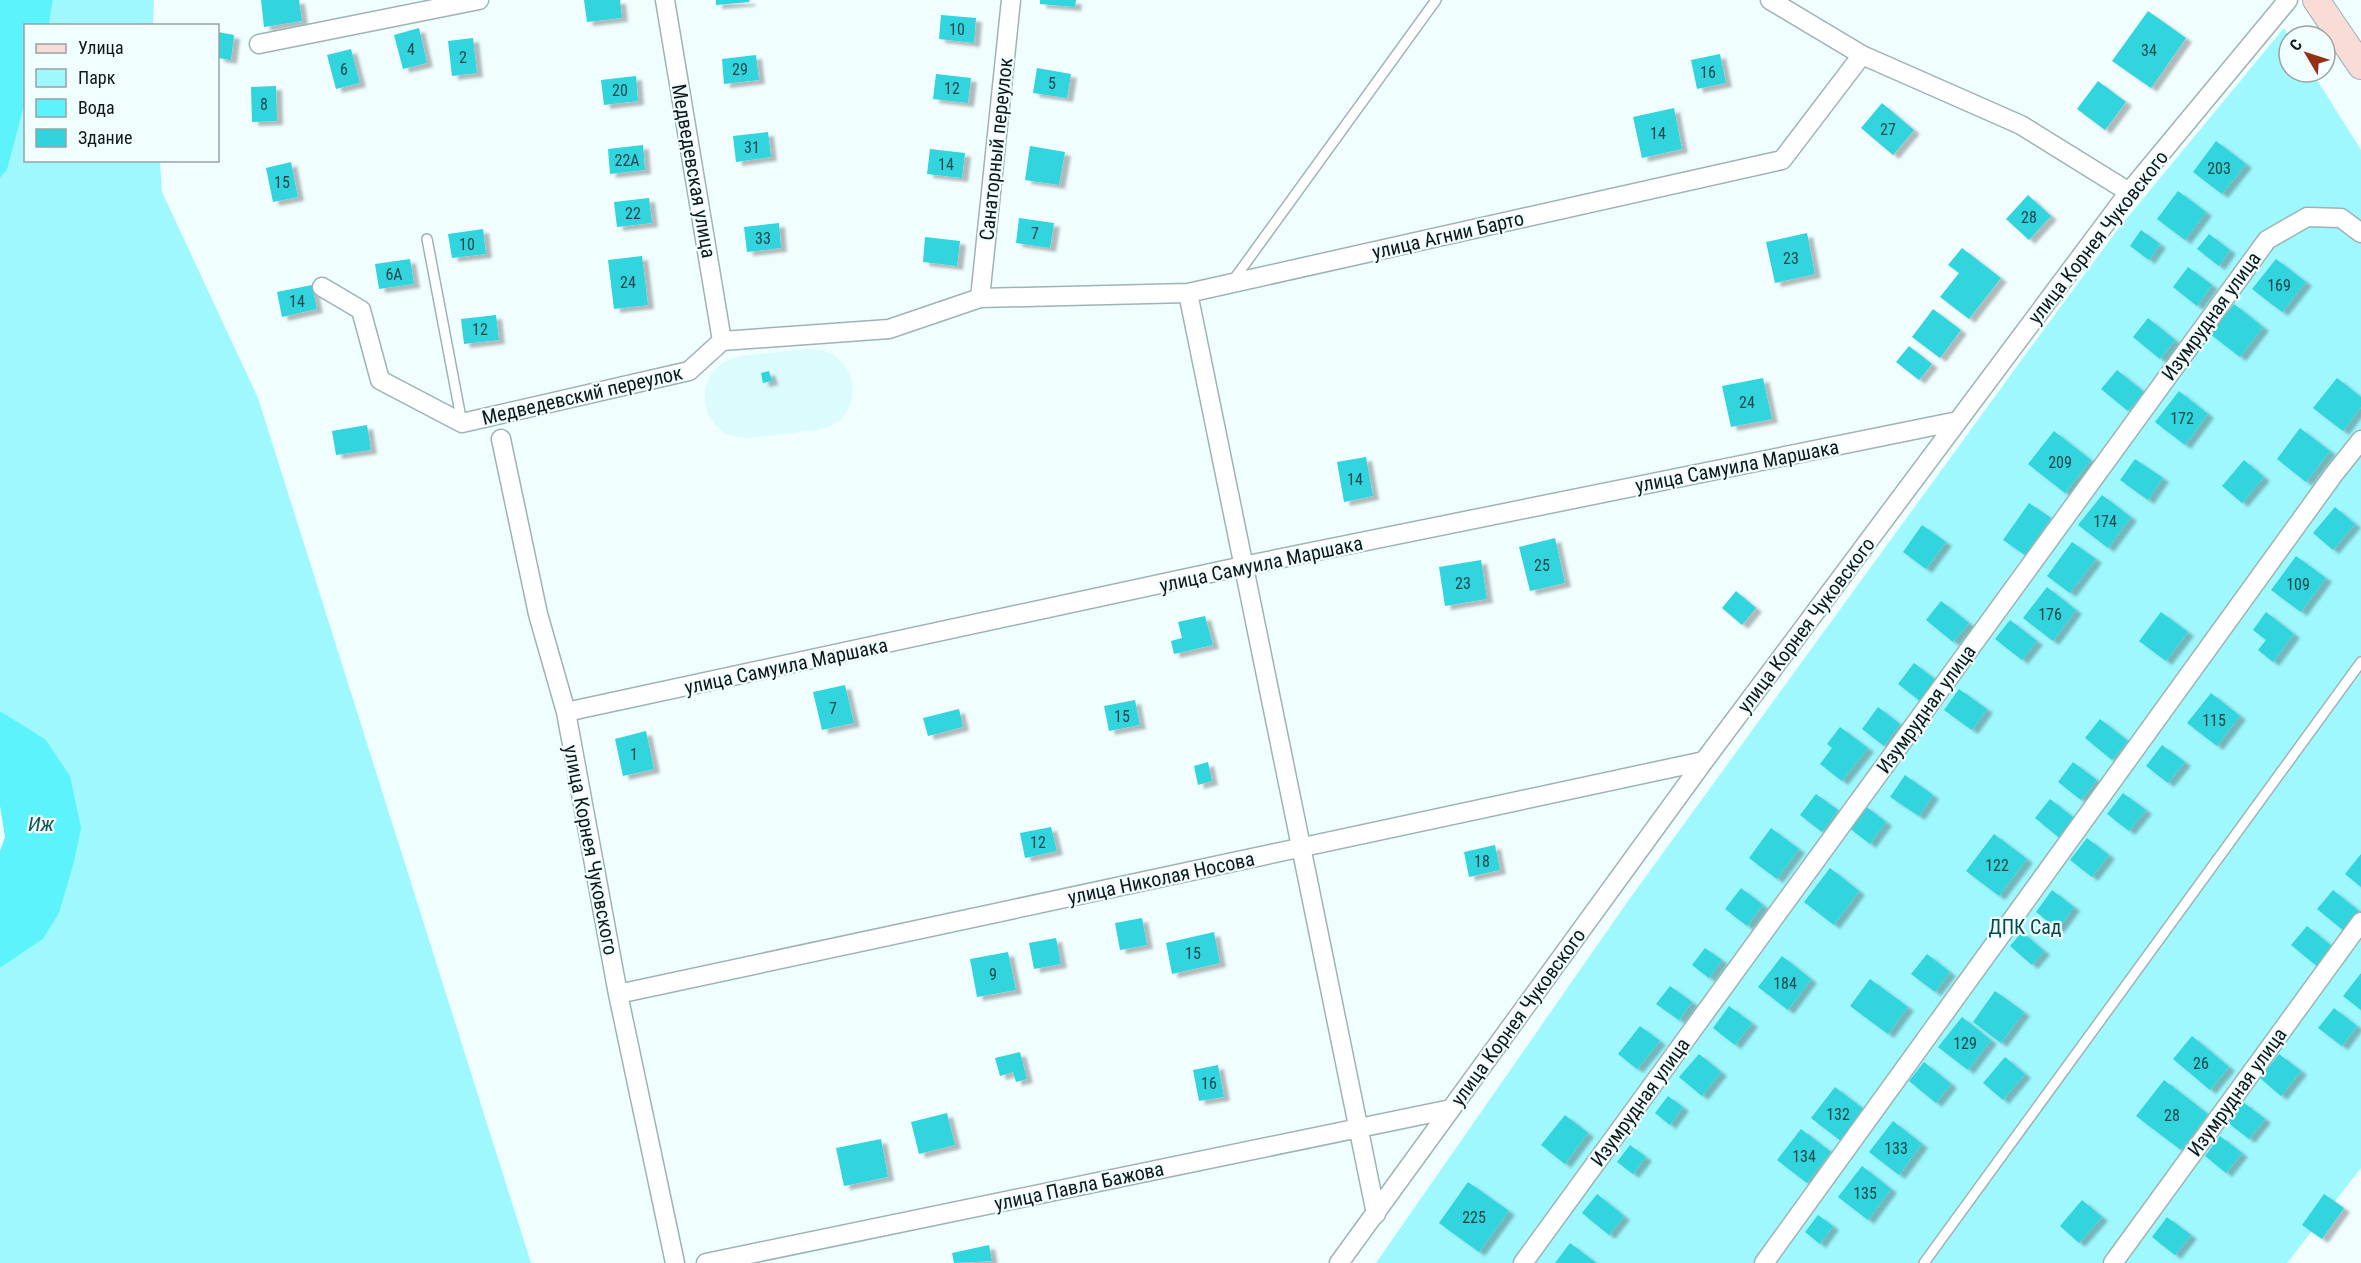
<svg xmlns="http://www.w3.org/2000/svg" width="2361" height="1263" font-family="'Roboto Condensed',sans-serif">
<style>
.built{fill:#dbfbfd}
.green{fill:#9ff8fe}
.water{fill:#5df3fd}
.building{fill:#30d4dd;filter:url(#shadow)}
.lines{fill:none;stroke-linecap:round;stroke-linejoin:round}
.lane-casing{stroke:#9eb3b4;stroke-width:12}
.street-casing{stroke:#9eb3b4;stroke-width:21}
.secondary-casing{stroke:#9eb3b4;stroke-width:28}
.lane{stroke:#fff;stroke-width:9}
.street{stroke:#fff;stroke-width:18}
.secondary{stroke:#f9dcd5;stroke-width:26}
.labels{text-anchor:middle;stroke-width:4.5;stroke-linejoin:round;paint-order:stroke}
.number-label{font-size:16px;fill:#19474a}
.street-label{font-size:20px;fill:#111819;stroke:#f1feff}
.park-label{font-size:20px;fill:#044b4f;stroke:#f1feff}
.water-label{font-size:21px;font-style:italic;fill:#17575b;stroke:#f1feff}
</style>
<defs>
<filter id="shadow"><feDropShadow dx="6" dy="4" stdDeviation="1.5" flood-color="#0004"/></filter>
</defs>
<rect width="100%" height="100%" fill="#f1feff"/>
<path class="built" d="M807,349l13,1 12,4 10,8 7,11 4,12 -1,13 -4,12 -8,10 -11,7 -12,3 -68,8 -12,-1 -12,-4 -10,-8 -7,-11 -3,-12v-13l5,-12 7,-10 11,-7 12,-4z"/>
<path class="green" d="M53,0h101l-1,25 -104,1z
M2284,28l5,8v36h23l49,78v1018l-74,95h-911l252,-362 403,-554 87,-118z
M25,103l1,57 134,1 2,31 96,206 273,865h-531v-295l43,-29 2,-200 -45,-28v-533l7,-8z"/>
<path class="water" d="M0,0h53l-4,25 -23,1 -1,77 -18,67 -7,8z
M0,711l45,28 25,37 11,52 -7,34 -15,51 -16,26 -43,29v-117l5,-14 -5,-31z"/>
<path class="building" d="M261,0h38l3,21 -38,6z
M584,0h36l2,18 -35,4z
M716,0h33l1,2 -34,3z
M1040,0h36l-1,7 -35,-3z
M2148,11l38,27 -35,50 -39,-27z
M941,15l35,3 -2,25 -35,-4z
M419,28l8,35 -24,6 -9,-34z
M218,32l16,3 -3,25 -13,-2z
M473,38l4,35 -25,3 -4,-35z
M351,49l9,34 -24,6 -9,-34z
M1720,54l6,29 -29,6 -6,-29z
M756,55l3,25 -35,4 -2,-25z
M1037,68l34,6 -4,24 -34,-5z
M936,74l35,4 -3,25 -35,-4z
M636,76l2,25 -34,4 -3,-25z
M2098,81l28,21 -21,28 -28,-21z
M276,86l1,35 -25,1 -1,-35z
M1882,103l32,27 -21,25 -32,-27z
M1674,108l8,41 -40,9 -9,-41z
M768,132l3,25 -35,5 -3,-26z
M2216,141l30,23 -24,30 -29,-22z
M643,145l2,25 -35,4 -2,-25z
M1030,146l35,6 -6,33 -34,-5z
M930,149l35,4 -3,25 -35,-4z
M291,162l7,35 -25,5 -7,-34z
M2178,191l28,21 -21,28 -28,-21z
M2028,195l23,21 -22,24 -23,-21z
M649,198l3,25 -35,4 -3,-25z
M1019,218l35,5 -4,25 -34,-5z
M779,223l2,25 -34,4 -3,-25z
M483,229l3,25 -34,4 -4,-24z
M2141,230l19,14 -11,16 -19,-14z
M1807,233l8,41 -40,9 -9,-41z
M2209,234l21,16 -11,16 -22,-17z
M925,237l35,4 -3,25 -34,-4z
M1962,248l39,30 -32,41 -29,-22 19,-24 -11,-8z
M642,256l6,49 -34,4 -6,-49z
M410,259l4,25 -35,5 -4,-25z
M2276,259l30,23 -24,30 -30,-23z
M2188,267l24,18 -15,21 -24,-19z
M312,285l5,24 -35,8 -5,-25z
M2234,304l29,23 -23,30 -30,-23z
M1933,309l28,21 -21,28 -28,-21z
M496,315l3,25 -35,4 -3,-25z
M2148,318l27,22 -15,19 -27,-22z
M1909,346l23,18 -13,16 -23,-18z
M2117,370l27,22 -16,19 -27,-22z
M769,371l3,10 -9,2 -2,-10z
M1763,378l9,41 -41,8 -9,-41z
M2337,378l24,19v10l-18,24 -30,-23z
M2179,391l29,23 -23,31 -30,-23z
M367,425l4,25 -35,5 -4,-24z
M2300,428l30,23 -24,31 -29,-23z
M2054,431l37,29 -26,33 -37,-29z
M1366,457l7,39 -29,6 -7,-40z
M2135,459l28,19 -15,22 -28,-20z
M2244,460l20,17 -22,26 -20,-17z
M2102,495l29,22 -23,31 -30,-23z
M2029,503l22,15 -26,37 -22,-15z
M2335,507l20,17 -22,26 -20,-17z
M1922,525l24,17 -20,27 -23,-17z
M1555,538l10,45 -35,8 -11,-44z
M2072,542l24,17 -26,34 -23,-17z
M2296,556l30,22 -25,34 -30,-22z
M1481,560l6,39 -42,7 -6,-39z
M2047,587l29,23 -23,31 -30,-23z
M1736,591l20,17 -14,17 -20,-17z
M1941,601l28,22 -16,19 -27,-22z
M2161,612l27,20 -22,29 -27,-20z
M2266,612l28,22 -21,28 -15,-12 8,-10 -13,-10z
M1205,616l8,29 -39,9 -3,-13 11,-3 -4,-16z
M2010,620l27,21 -15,19 -27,-21z
M1914,663l22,17 -16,21 -22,-17z
M845,685l9,38 -32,7 -9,-38z
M1959,689l28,20 -15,21 -28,-20z
M2211,693l29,23 -23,30 -30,-23z
M1135,700l5,25 -31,6 -5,-25z
M1878,707l22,17 -16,22 -22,-17z
M959,709l4,18 -35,9 -5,-18z
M2100,719l28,22 -16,19 -27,-22z
M1840,727l28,21 -26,33 -22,-17 12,-16 -5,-4z
M646,731l8,38 -31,7 -8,-37z
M2162,745l23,17 -17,21 -22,-17z
M1208,762l4,19 -14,4 -4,-19z
M2073,762l24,18 -16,20 -23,-18z
M1905,775l28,20 -14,21 -29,-19z
M2123,793l23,17 -17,21 -22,-17z
M1816,794l22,16 -16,22 -22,-17z
M2050,799l28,22 -16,19 -27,-22z
M1864,805l22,17 -16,22 -22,-17z
M1051,827l6,24 -32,7 -5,-25z
M1771,828l28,21 -22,30 -28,-21z
M1994,834l33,25 -28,37 -33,-25z
M2087,838l22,17 -17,22 -22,-17z
M1495,845l5,25 -31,7 -5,-25z
M2361,854v33l-16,-13z
M1830,868l29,23 -25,34 -30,-23z
M1741,888l22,17 -16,21 -22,-17z
M2052,890l22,17 -16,22 -22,-17z
M2333,890l27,22 -16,19 -27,-22z
M1142,918l5,27 -27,5 -5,-27z
M2307,926l27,22 -16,19 -27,-22z
M1214,932l6,31 -48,11 -6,-31z
M2022,932l22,19 -12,14 -22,-19z
M1056,938l5,26 -27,5 -5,-26z
M1705,948l17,12 -13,18 -17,-13z
M1008,952l8,38 -39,7 -7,-38z
M1927,954l23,18 -15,20 -24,-18z
M1782,956l29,23 -23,31 -30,-23z
M2361,973v37l-18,-14z
M1870,979l38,28 -20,27 -38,-28z
M1670,986l22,16 -13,18 -23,-16z
M1995,991l29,21 -23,31 -28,-21z
M1729,1006l23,17 -17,22 -22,-17z
M2334,1008l23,18 -15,20 -24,-18z
M1962,1017l29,23 -23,30 -30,-23z
M1640,1026l20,15 -23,28 -19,-15z
M2192,1036l37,31 -19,23 -37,-31z
M1020,1052l7,27 -11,3 -3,-10 -13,4 -5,-18z
M1699,1054l22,18 -19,24 -23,-19z
M2279,1054l22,17 -20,25 -21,-18z
M2005,1057l20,17 -22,26 -20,-17z
M1924,1062l27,22 -15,19 -27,-22z
M1218,1065l6,32 -25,4 -6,-31z
M2164,1080l44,34 -27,36 -45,-34z
M1835,1087l30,23 -24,31 -30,-23z
M1668,1096l15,11 -13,18 -15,-12z
M2243,1102l22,17 -16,20 -22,-17z
M947,1113l8,32 -36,9 -8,-32z
M1565,1115l23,18 -23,31 -24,-19z
M1893,1121l29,23 -23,31 -30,-23z
M1801,1129l30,23 -24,31 -30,-23z
M2220,1136l22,17 -16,20 -21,-17z
M881,1139l7,38 -44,9 -8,-38z
M1630,1145l16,12 -13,17 -16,-12z
M1862,1166l29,23 -23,31 -30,-23z
M1468,1182l41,29 -30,41 -40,-29z
M1597,1194l27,22 -15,19 -27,-22z
M2324,1194l20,14 -22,31 -20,-14z
M2082,1200l20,17 -23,26 -19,-17z
M1818,1215l15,11 -13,18 -15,-12z
M2167,1217l24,18 -16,20 -23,-18z
M1570,1243l26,20h-41z
M989,1245l3,16 -38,2 -2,-10z"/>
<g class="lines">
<defs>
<path id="lane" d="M427,239l35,184
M1232,282l204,-282
M1924,1263l437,-601"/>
<path id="street" d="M665,0l57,341
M1770,0l92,55 159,70 108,67
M259,44l220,-44
M322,287l39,23 19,70 82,43 227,-52 33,-30
M1188,293l188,921
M980,298l31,-298
M722,341l167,-12 91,-31 208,-5 594,-133 80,-105
M501,439l37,175 28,98 52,282 57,269
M566,712l677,-146 715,-145
M618,994l1086,-233
M706,1263l745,-154
M1339,1263l365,-502 425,-569 159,-192
M1523,1263l744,-1023 40,-23 34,1 20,15
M1764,1263l570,-789 27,-34
M2113,1263l248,-341"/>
<path id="secondary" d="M2316,0l45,66"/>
</defs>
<use href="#lane" class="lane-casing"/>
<use href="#street" class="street-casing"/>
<use href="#secondary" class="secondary-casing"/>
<use href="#lane" class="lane"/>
<use href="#street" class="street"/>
<use href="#secondary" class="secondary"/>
</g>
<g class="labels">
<g class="number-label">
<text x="957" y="35">10</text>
<text x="411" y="55">4</text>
<text x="2149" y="56">34</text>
<text x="463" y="63">2</text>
<text x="344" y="75">6</text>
<text x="740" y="75">29</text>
<text x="1708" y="78">16</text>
<text x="1052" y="89">5</text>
<text x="952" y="94">12</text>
<text x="620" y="96">20</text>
<text x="264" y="110">8</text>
<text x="1888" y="135">27</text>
<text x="1658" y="139">14</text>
<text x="752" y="153">31</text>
<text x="627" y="166">22А</text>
<text x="946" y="170">14</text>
<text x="2219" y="174">203</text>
<text x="282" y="188">15</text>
<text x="633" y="219">22</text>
<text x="2029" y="223">28</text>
<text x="1035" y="239">7</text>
<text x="763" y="244">33</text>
<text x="467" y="250">10</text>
<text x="1791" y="264">23</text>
<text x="394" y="280">6А</text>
<text x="628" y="288">24</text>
<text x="2279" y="291">169</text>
<text x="297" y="307">14</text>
<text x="480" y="335">12</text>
<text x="1747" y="408">24</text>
<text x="2182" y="424">172</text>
<text x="2060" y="468">209</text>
<text x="1355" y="485">14</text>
<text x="2105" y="527">174</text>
<text x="1542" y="571">25</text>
<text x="1463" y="589">23</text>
<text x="2298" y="590">109</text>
<text x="2050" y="620">176</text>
<text x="833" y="714">7</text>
<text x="1122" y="722">15</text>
<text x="2214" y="726">115</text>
<text x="634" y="760">1</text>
<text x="1038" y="848">12</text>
<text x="1482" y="867">18</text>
<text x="1997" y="871">122</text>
<text x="1193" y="959">15</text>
<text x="993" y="980">9</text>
<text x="1785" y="989">184</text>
<text x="1965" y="1049">129</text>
<text x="2201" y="1069">26</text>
<text x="1209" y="1089">16</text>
<text x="1838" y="1120">132</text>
<text x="2172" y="1121">28</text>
<text x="1896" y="1154">133</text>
<text x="1804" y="1162">134</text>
<text x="1865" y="1199">135</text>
<text x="1474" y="1223">225</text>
</g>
<g class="street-label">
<text transform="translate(996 149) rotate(-84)" y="7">Санаторный переулок</text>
<text transform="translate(694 171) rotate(80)" y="7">Медведевская улица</text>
<text transform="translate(1448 235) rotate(-13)" y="7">улица Агнии Барто</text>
<text transform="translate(2098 237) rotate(-52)" y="7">улица Корнея Чуковского</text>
<text transform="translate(2211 316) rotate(-54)" y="7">Изумрудная улица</text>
<text transform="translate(582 395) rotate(-13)" y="7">Медведевский переулок</text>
<text transform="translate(1737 466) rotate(-11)" y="7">улица Самуила Маршака</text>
<text transform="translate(1261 564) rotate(-12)" y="7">улица Самуила Маршака</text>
<text transform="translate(1806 625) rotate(-53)" y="7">улица Корнея Чуковского</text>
<text transform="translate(786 666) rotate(-12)" y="7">улица Самуила Маршака</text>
<text transform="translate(1926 709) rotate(-54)" y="7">Изумрудная улица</text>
<text transform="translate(591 850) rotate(79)" y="7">улица Корнея Чуковского</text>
<text transform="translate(1161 878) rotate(-12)" y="7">улица Николая Носова</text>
<text transform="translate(1518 1017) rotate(-54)" y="7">улица Корнея Чуковского</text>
<text transform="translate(2237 1092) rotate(-54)" y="7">Изумрудная улица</text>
<text transform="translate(1640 1102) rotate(-54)" y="7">Изумрудная улица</text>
<text transform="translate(1079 1186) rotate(-12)" y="7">улица Павла Бажова</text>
</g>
<g class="park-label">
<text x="2025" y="934">ДПК Сад</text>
</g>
<g class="water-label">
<text x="41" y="831">Иж</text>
</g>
</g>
<rect x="24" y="24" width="195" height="138" fill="#f1feff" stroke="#97a2a3" stroke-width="1.5"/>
<rect x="36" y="44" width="30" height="9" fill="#f9dcd5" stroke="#97a2a3" stroke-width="1.5"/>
<text x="78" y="54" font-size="18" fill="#111819">Улица</text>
<rect x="36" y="69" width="30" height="18" fill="#9ff8fe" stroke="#97a2a3" stroke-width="1.5"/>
<text x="78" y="84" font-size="18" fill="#111819">Парк</text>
<rect x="36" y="99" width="30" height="18" fill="#5df3fd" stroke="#97a2a3" stroke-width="1.5"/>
<text x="78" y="114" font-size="18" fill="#111819">Вода</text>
<rect x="36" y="129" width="30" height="18" fill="#30d4dd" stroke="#97a2a3" stroke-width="1.5"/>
<text x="78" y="144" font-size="18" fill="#111819">Здание</text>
<g transform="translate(2307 54) rotate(309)"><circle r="28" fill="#f1feff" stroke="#97a2a3" stroke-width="1.5"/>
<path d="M0-4.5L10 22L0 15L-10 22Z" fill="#972f17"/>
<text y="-9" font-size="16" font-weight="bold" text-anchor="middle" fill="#111819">С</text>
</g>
</svg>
